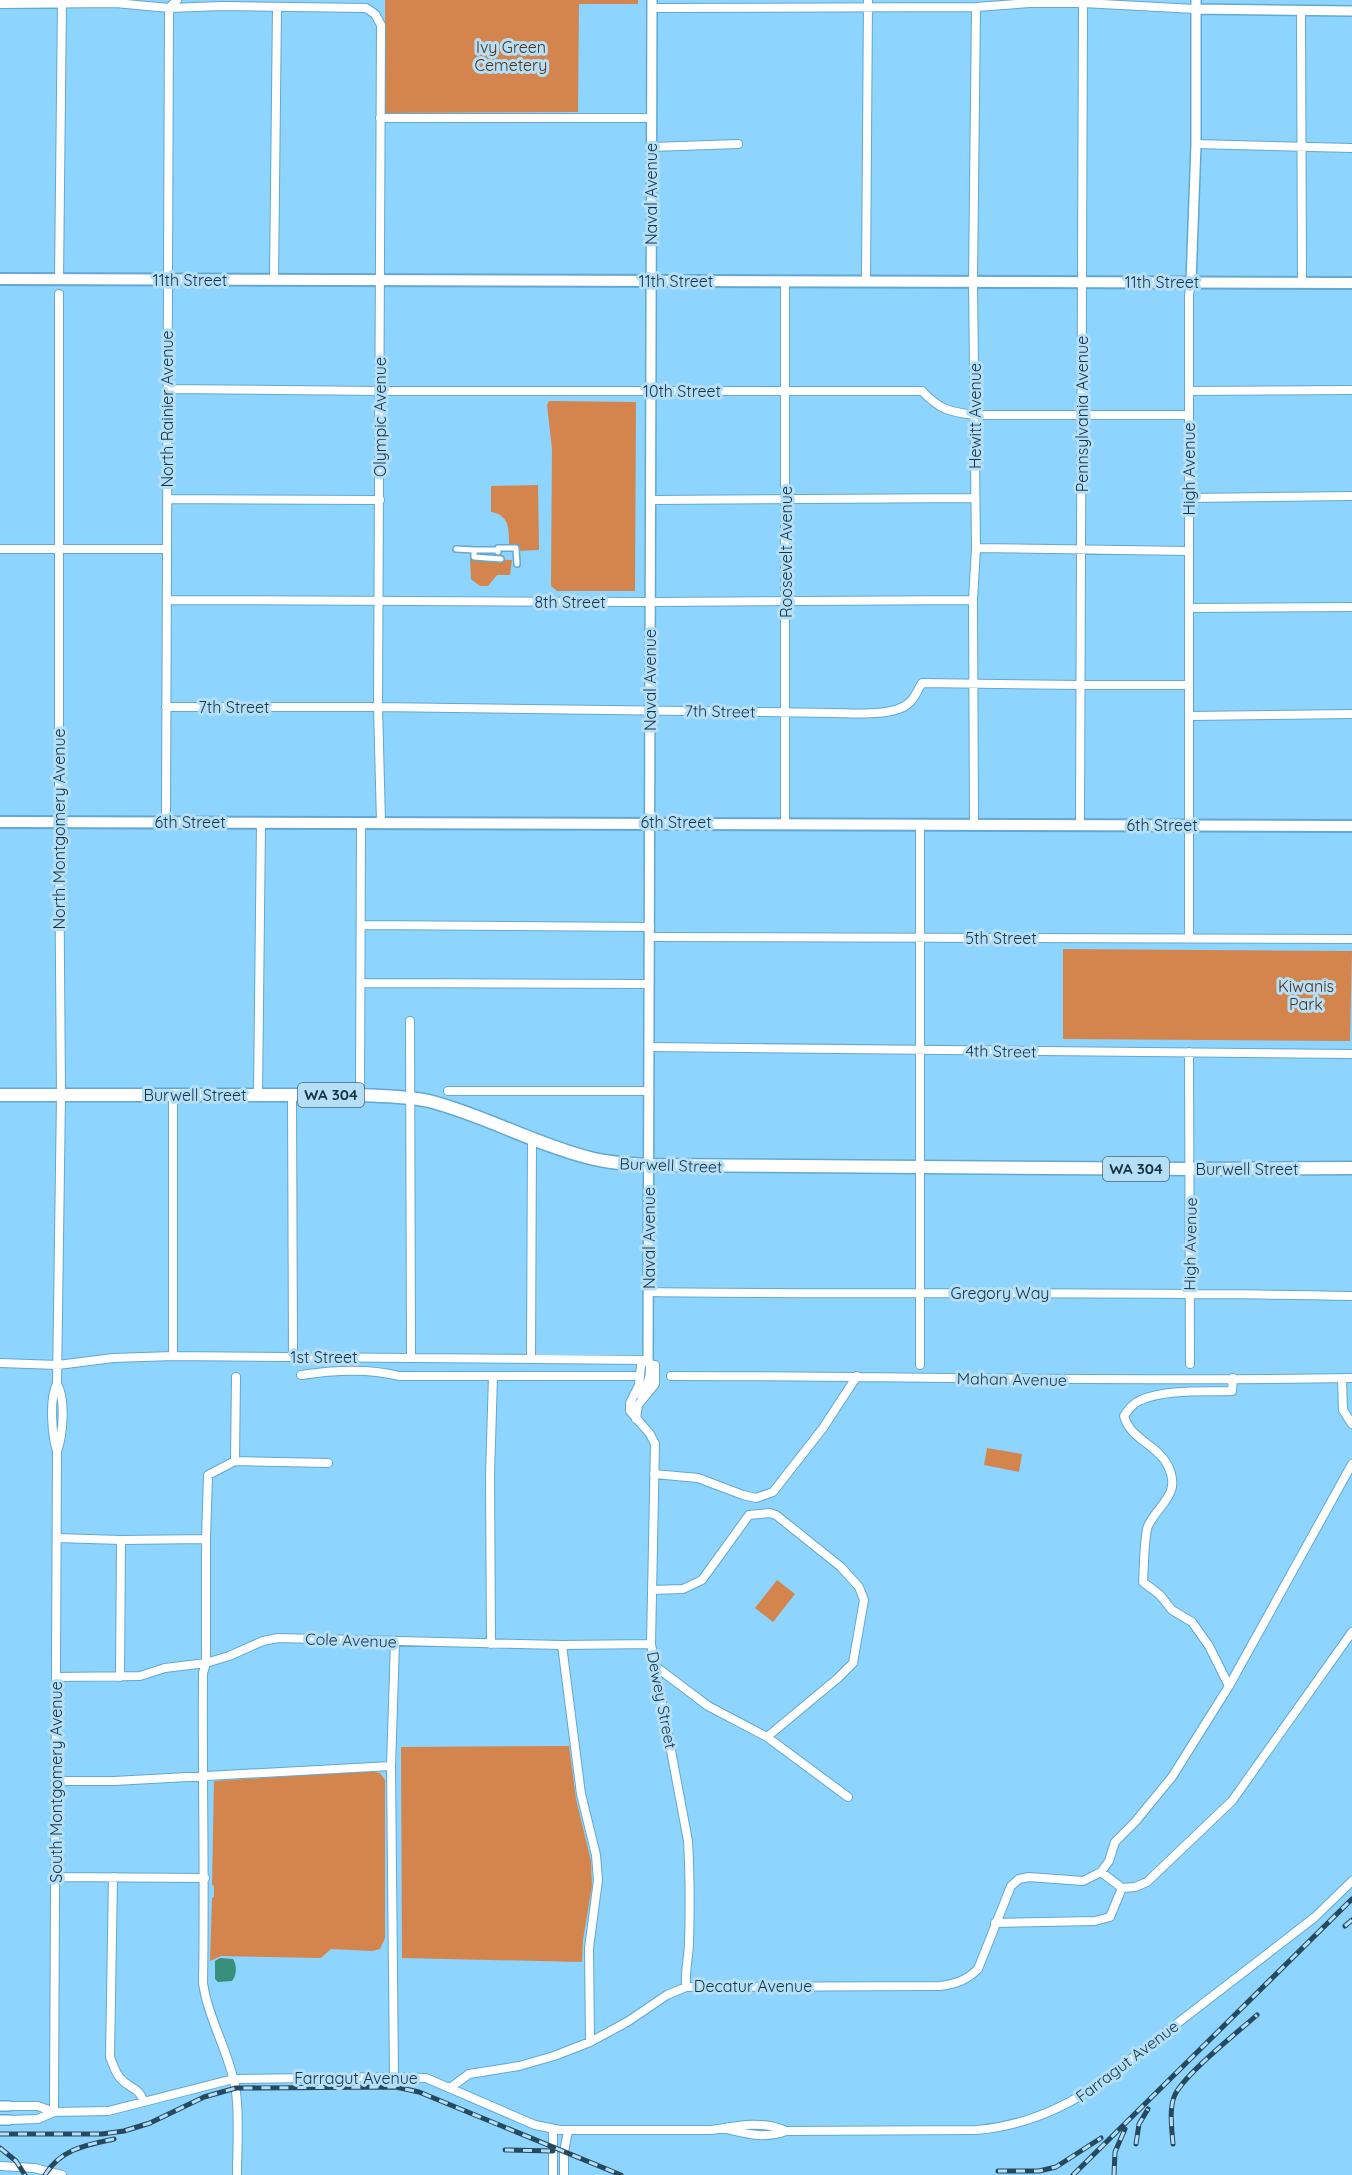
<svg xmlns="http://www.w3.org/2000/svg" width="1352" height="2175" font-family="Quicksand,sans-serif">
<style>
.green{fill:#d4854d}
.water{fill:#38907b}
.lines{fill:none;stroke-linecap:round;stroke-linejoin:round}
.pedestrian-casing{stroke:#62a8d0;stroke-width:8}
.minor-casing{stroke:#62a8d0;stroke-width:10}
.tertiary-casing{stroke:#62a8d0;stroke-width:12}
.secondary-casing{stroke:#62a8d0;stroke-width:14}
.trunk-casing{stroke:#62a8d0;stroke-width:15}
.pedestrian{stroke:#fff;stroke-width:5}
.minor{stroke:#fff;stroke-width:8}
.tertiary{stroke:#fff;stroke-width:9}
.secondary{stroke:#fff;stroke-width:10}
.trunk{stroke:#fff;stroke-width:12}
.rail-casing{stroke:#26495d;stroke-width:5}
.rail{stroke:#b5def7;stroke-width:3;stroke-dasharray:9;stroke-linecap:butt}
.labels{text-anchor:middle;stroke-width:6;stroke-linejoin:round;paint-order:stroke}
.shield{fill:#b5def7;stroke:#46667a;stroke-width:1.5}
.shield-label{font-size:15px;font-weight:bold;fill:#163344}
.park-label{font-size:16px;fill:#583012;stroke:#b5def7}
.street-label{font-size:16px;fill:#163344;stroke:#b5def7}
</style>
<rect width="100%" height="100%" fill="#8dd4fe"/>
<path class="green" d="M385,0h253v4h-59l-1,108 -193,1z
M549,401l87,1 -1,189h-78l-6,-5 1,-137 -5,-44z
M538,485l1,65 -22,1 -8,-4c0,-17 1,-32 -18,-35v-26z
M470,558l42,2 -2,15h-13l-9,11h-8l-9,-7z
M1063,949l289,2 -2,90 -287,-2z
M987,1448l35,6 -3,18 -35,-7z
M777,1580l18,14 -22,28 -18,-14z
M569,1746l7,53 15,62 1,25 -9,54 -1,22 -180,-4 -1,-211z
M369,1771l11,2 5,7v158l-5,11 -8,2 -41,-2 -10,9 -100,-2 -11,5 2,-63 2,-1v-11l-2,-1 2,-104z"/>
<path class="water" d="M220,1958l13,1c4,6 4,16 -1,22l-14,1 -3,-3v-18z"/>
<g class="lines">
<defs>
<path id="pedestrian" d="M456,549l18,1v7l27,2
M474,550h24v2
M498,550v-2h18l1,16"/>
<path id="minor" d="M0,4l115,-1 54,5 53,-2 144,2 9,6 6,11 -3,682 3,115
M652,8l324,-1 54,-4h53l112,6
M1301,10l1,272
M380,118h271
M1196,144l156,4
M652,147l86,-3
M59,280l3,-280
M274,280l3,-273
M866,281l2,-281
M167,389l213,2h542c18,19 28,21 53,24h214
M1189,391l163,-1
M1189,498l163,-2
M167,499l213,1
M651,500l324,-2
M976,548l213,3
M0,549h167
M167,600l484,2 322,-2
M1189,608l163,-1
M166,707h212l455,6c19,0 61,4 76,-10 6,-5 9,-14 13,-20l159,2h108
M1189,716l163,-2
M166,822l3,-814 8,-8
M785,823v-542
M920,824v541
M974,824l-1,-224 3,-52 -3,-267 3,-274
M1080,824l3,-821
M361,925l289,2
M650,937l702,2
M1189,939v-644l2,-13
M361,983l288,1
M410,1021l1,337
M649,1047l703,7
M1189,1052l1,312
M448,1091h201
M173,1095v261
M258,1095l3,-273
M292,1095l1,263
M360,1095l1,-273
M648,1292c235,3 470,-1 704,4
M531,1359l1,-220
M0,1363l58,2 55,-7 60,-2 475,4
M641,1365l-2,20 -9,18v8l20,23 5,10 -4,200 37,197c2,34 2,69 1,104 -1,14 -4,27 -3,42
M301,1375c32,-5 67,-7 98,1h235
M671,1376c227,0 454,6 681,2
M236,1377l-1,84 -27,14 -2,64v124l-3,10c-1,104 2,206 0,310 5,35 25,67 32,103 5,24 2,63 2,89
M1342,1379l1,31 9,14
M57,1384c9,15 6,51 0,67
M634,1395c13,-4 16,-15 16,-27
M636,1419l2,-14 17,-21v-19
M235,1461l93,2
M654,1474l44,4 45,17 13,3 17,-6 50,-64 34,-52
M57,1538l64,2 85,-1
M652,1590l31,-1 19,-9 47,-65 21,-2 6,2 65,52 18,20 5,13 -11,63 -15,15 -71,59
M491,1644l-1,-168 3,-100
M562,1645l19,149 15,61 2,25 -9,68 1,94
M655,1666l53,40 59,31 81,60
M57,1677l83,-1 25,-8 41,-5 23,-7 34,-15 15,-3 284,7 89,-1
M120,1677l1,-137
M1229,1686l-20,-40 -17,-24 -20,-12 -12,-15 -17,-13c1,-13 1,-46 5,-56 11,-23 35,-32 19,-62 -11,-20 -37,-25 -43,-48 5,-7 9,-13 17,-16 24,-11 64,-8 91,-9l1,-13
M57,1781h57l277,-15
M1101,1872l8,-11 6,-19 20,-20 37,-45 57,-91 123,-222
M56,1877l149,1
M113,1877l-3,180c3,7 5,16 11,22 10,11 17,7 23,23
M995,1923l100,-2 15,-4 12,-29 13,-1 12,-5 85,-81 120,-169
M394,2077l-3,-311 4,-124
M450,2088l19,-14 50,-8 35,-10 36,-14 37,-20 40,-27 19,-8 254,-1c16,-2 27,-6 38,-17l33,-83 8,-7 10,-2 54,4 18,-9 21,16
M9,2106h29l16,6
M54,2112l3,-661c-5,-15 -8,-53 0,-67l4,-289 -2,-262v-539
M9,2120l29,-1 16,-7 54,-1 125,-32 161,-2 32,1 109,47 25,5h152c24,-4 51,-10 74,1
M723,2128c22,6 42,11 63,3l190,-1c47,-4 86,-20 124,-47l215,-166 37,-36
M0,2166l34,2 28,7
M553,2175v-46
M564,2175v-23l4,-21"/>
<path id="tertiary" d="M1195,9l157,2
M1191,282l5,-138v-144
M650,1365l-2,-5 4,-1360
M0,2106h9
M0,2120h9"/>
<path id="secondary" d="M0,279l1352,4
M0,822l1352,4"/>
<path id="trunk" d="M0,1095h360c23,1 47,1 69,6 55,14 105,43 161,57 19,5 39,6 59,7l542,4 161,-1"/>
</defs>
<use href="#pedestrian" class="pedestrian-casing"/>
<use href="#minor" class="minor-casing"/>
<use href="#tertiary" class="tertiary-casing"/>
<use href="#secondary" class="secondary-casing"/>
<use href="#trunk" class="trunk-casing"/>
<use href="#pedestrian" class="pedestrian"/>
<use href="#minor" class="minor"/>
<use href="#tertiary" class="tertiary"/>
<use href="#secondary" class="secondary"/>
<use href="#trunk" class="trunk"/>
<defs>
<path id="rail" d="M1345,1926l7,-6
M0,2134h102l22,-3 26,-8 54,-26 32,-9 160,-1 23,5 202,83
M1136,2144l3,-20 9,-15
M1173,2144c-1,-14 -4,-33 1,-47 7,-20 65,-66 83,-82
M0,2148l16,13 9,14
M505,2150l48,1
M998,2171h41l17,-4 45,-29
M45,2175c16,-26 41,-30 69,-36
M1073,2175l279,-276
M1114,2175l1,-23 10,-23"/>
</defs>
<use href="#rail" class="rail-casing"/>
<use href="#rail" class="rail"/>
</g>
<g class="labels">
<g class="shield">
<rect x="298" y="1083" width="66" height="24" rx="4.5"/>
<rect x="1103" y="1157" width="66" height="24" rx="4.5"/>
</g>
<g class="shield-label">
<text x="331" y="1100">WA 304</text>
<text x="1136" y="1174">WA 304</text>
</g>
<g class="park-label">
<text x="511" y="53">Ivy Green<tspan x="511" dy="18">Cemetery</tspan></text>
<text x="1306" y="992">Kiwanis<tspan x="1306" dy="18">Park</tspan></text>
</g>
<g class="street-label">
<text transform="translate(651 194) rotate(-90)" y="6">Naval Avenue</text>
<text x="190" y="286">11th Street</text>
<text x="676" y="287">11th Street</text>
<text x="1162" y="288">11th Street</text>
<text x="682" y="397">10th Street</text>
<text transform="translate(167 409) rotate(-90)" y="6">North Rainier Avenue</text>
<text transform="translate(1082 414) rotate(-90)" y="6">Pennsylvania Avenue</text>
<text transform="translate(975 416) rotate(-90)" y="6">Hewitt Avenue</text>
<text transform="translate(380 417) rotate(-90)" y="6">Olympic Avenue</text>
<text transform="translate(1189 469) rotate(-90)" y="6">High Avenue</text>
<text transform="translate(786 552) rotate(-90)" y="6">Roosevelt Avenue</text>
<text x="570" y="608">8th Street</text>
<text transform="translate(650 680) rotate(-90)" y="6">Naval Avenue</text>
<text x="234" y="713">7th Street</text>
<text transform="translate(720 711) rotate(1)" y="6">7th Street</text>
<text x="190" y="828">6th Street</text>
<text x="676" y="828">6th Street</text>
<text x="1162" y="831">6th Street</text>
<text transform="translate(59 829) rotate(-90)" y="6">North Montgomery Avenue</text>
<text x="1001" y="944">5th Street</text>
<text transform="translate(1001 1051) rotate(1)" y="6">4th Street</text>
<text x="195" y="1101">Burwell Street</text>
<text transform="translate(671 1165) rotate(2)" y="6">Burwell Street</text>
<text x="1247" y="1175">Burwell Street</text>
<text transform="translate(649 1238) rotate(-90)" y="6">Naval Avenue</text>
<text transform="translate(1190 1244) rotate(-89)" y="6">High Avenue</text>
<text x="1000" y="1299">Gregory Way</text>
<text x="324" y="1363">1st Street</text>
<text transform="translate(1012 1379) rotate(1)" y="6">Mahan Avenue</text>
<text transform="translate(351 1640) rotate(2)" y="6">Cole Avenue</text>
<text transform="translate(662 1700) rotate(79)" y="6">Dewey Street</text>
<text transform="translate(56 1782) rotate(-90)" y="6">South Montgomery Avenue</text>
<text x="753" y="1992">Decatur Avenue</text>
<text transform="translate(1127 2061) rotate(-37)" y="6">Farragut Avenue</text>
<text x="356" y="2084">Farragut Avenue</text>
</g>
</g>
</svg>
